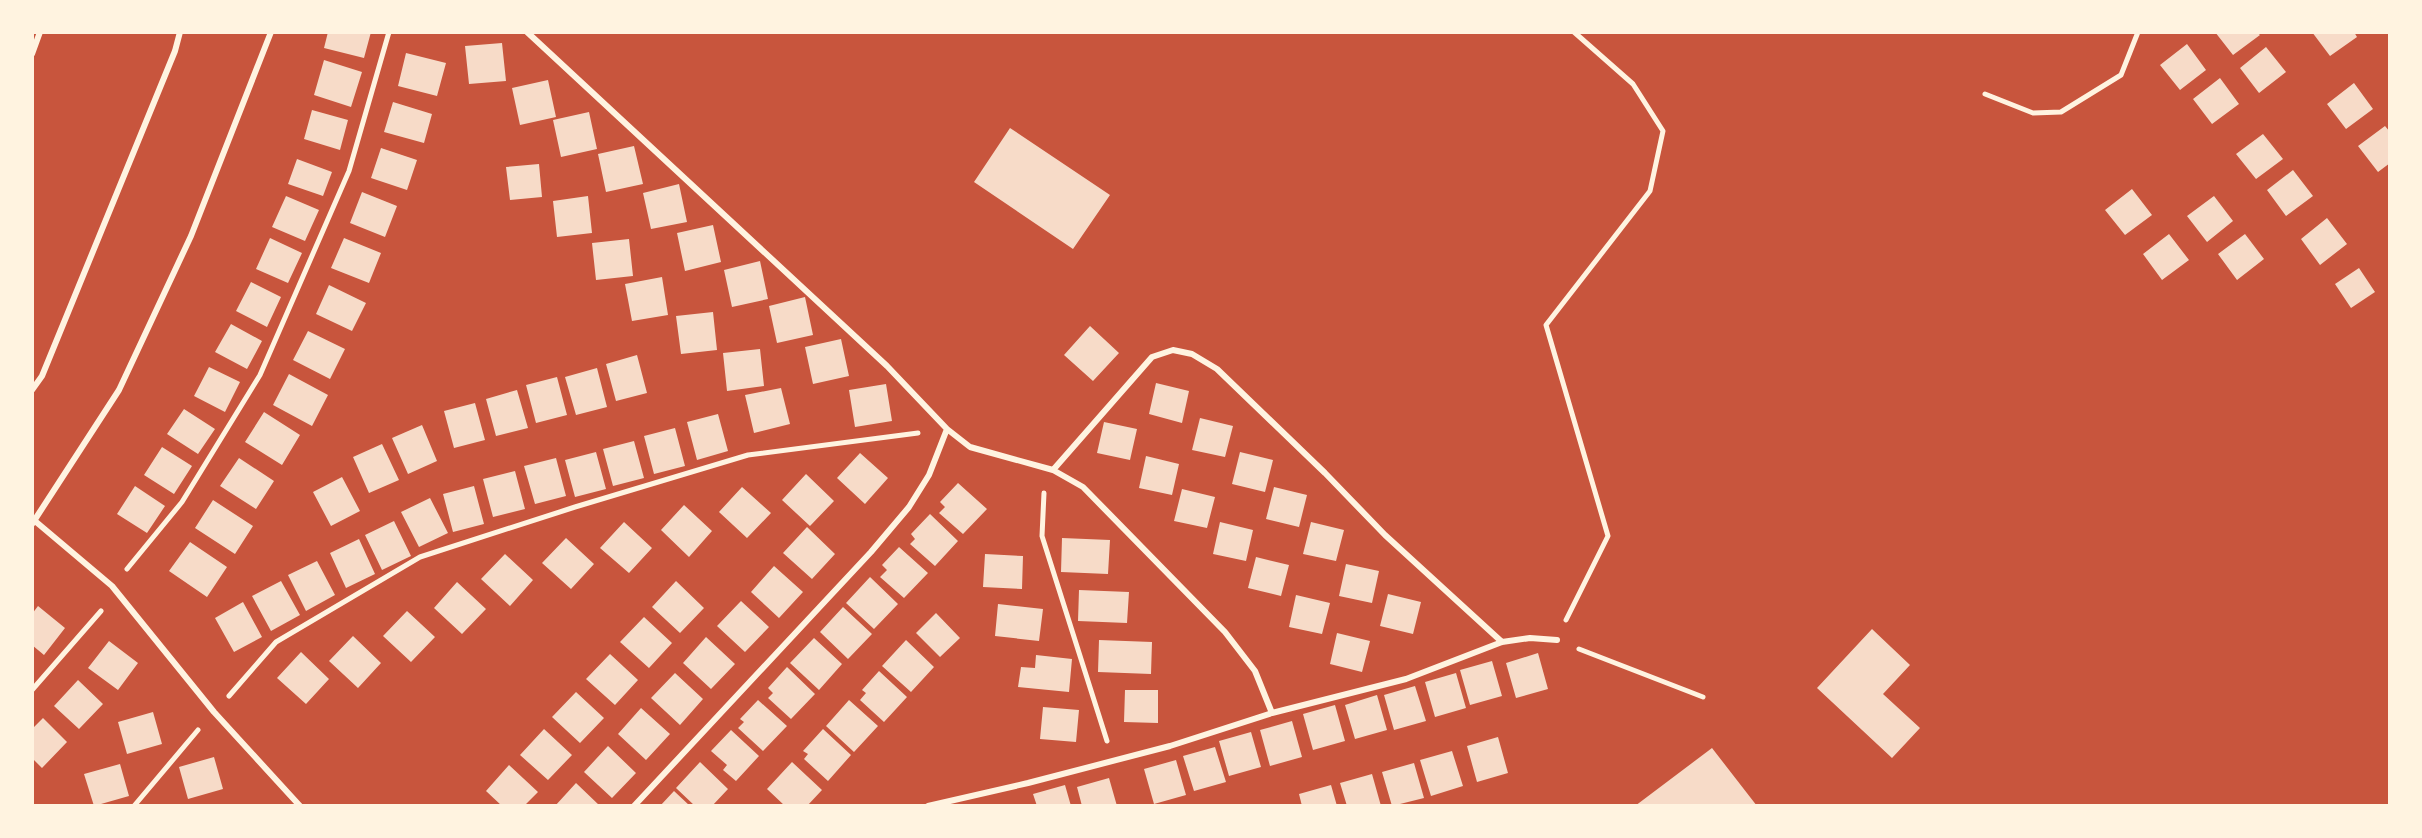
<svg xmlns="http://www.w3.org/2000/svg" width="2422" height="838" font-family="Lato,sans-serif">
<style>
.building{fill:#f7dbc8}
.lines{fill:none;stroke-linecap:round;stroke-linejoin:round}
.path{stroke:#fff3e0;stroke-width:5}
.service{stroke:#fff3e0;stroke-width:6}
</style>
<rect width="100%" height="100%" fill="#c8553d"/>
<path class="building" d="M328,32h43l-7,26 -40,-10z
M2215,32h42l3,3 -27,20z
M2312,32h42l3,5 -27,19z
M502,43l4,38 -37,3 -4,-38z
M2187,44l19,26 -26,20 -20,-25z
M2266,47l20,25 -27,21 -19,-25z
M406,53l40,10 -9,33 -39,-10z
M324,60l38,12 -11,35 -37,-12z
M2220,78l19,26 -27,20 -19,-25z
M548,80l8,37 -36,8 -8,-37z
M2354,83l19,26 -27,20 -19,-25z
M393,102l39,12 -8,29 -40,-11z
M312,110l36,10 -8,30 -36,-11z
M589,112l8,37 -36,8 -8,-37z
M2385,126l5,6v31l-12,9 -20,-26z
M1010,128l100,67 -37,54 -99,-67z
M2263,134l20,25 -27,20 -20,-25z
M634,146l9,38 -37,8 -8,-38z
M381,148l36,12 -10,30 -36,-12z
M297,159l35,13 -9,24 -35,-12z
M539,164l3,33 -32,3 -4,-33z
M2293,170l20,26 -27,20 -19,-26z
M679,184l8,38 -36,7 -8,-36z
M2132,189l20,26 -27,20 -20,-25z
M362,192l35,14 -12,31 -35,-14z
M286,196l33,14 -14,31 -33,-14z
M588,196l4,37 -35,4 -4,-36z
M2214,196l19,25 -26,21 -20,-26z
M2327,218l20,26 -27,21 -19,-26z
M713,225l8,37 -36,9 -8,-38z
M2169,234l20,26 -27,20 -19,-26z
M2245,234l19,25 -27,21 -19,-26z
M270,238l32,15 -14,30 -32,-14z
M344,238l37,15 -12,30 -38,-15z
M629,239l4,37 -37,4 -4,-37z
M760,261l8,38 -36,8 -8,-37z
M2359,268l16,24 -24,16 -16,-24z
M662,277l6,38 -36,6 -7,-37z
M251,282l30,15 -14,30 -31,-16z
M329,285l37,18 -14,28 -36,-17z
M805,297l8,38 -36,8 -8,-37z
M713,312l4,38 -36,4 -5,-38z
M231,324l31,17 -15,28 -32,-17z
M1090,326l29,27 -26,28 -29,-26z
M308,331l37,18 -15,30 -37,-19z
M841,339l8,37 -36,8 -8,-37z
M760,349l4,37 -37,5 -4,-38z
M637,355l10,38 -31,8 -10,-37z
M209,367l31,15 -15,30 -31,-16z
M597,368l10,39 -31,8 -11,-38z
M289,374l39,21 -16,31 -39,-21z
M557,377l10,38 -31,8 -10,-38z
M1156,383l33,8 -7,32 -33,-9z
M886,384l6,37 -37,6 -6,-37z
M781,388l9,36 -36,9 -9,-38z
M517,390l11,38 -32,8 -10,-37z
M475,403l10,37 -31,8 -10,-37z
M184,409l31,20 -17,25 -31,-20z
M264,412l36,23 -18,30 -37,-23z
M718,414l10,37 -31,9 -10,-38z
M1200,418l33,8 -8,31 -33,-7z
M1104,422l33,7 -7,31 -33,-7z
M422,425l15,36 -29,13 -16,-36z
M675,428l10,38 -31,8 -10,-38z
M634,441l10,37 -31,8 -10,-37z
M382,444l17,36 -30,13 -16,-36z
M162,447l30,19 -18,28 -30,-19z
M596,452l10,37 -31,8 -10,-37z
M1240,452l33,8 -8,32 -33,-8z
M860,453l28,25 -23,26 -28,-26z
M1146,456l33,8 -7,31 -33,-7z
M239,458l35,23 -18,28 -36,-23z
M556,458l10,38 -31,8 -11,-38z
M515,471l10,38 -32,8 -10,-38z
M806,474l28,27 -24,25 -28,-26z
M342,477l18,34 -29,15 -18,-34z
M958,483l29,26 -24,25 -24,-21 6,-6 -5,-5z
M135,486l30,20 -18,27 -30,-19z
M474,486l10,38 -31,8 -10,-38z
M742,487l29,26 -24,25 -28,-26z
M1274,487l33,8 -8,32 -33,-8z
M1182,489l33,8 -8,31 -33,-7z
M430,498l18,35 -29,14 -18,-35z
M213,500l40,26 -18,28 -40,-26z
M684,505l28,26 -23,26 -28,-27z
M930,514l28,27 -23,25 -25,-22 5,-5 -4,-5z
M394,521l17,35 -29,14 -17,-35z
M624,522l28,26 -23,25 -29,-25z
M1220,522l33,8 -7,31 -33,-7z
M1311,522l33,8 -8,31 -33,-7z
M807,527l28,27 -23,25 -29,-26z
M566,538l28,26 -23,25 -29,-26z
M1062,538l48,2 -2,34 -47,-2z
M359,539l16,35 -29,14 -16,-35z
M190,542l37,25 -20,30 -38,-26z
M899,547l29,26 -24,25 -24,-21 7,-7 -5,-5z
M505,554l28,26 -23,26 -29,-27z
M985,554l38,2 -1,33 -39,-2z
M1256,557l33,8 -8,31 -33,-8z
M317,561l18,34 -29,16 -18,-36z
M1346,564l33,7 -7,32 -33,-7z
M774,566l29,26 -24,26 -28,-26z
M870,577l28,27 -24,25 -28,-26z
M281,581l19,34 -29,16 -19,-35z
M676,581l28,27 -24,25 -28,-26z
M457,582l29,27 -24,25 -28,-26z
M1079,590l50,2 -2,31 -49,-2z
M1388,594l33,8 -8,32 -33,-8z
M1296,595l34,8 -8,31 -33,-7z
M741,601l28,26 -24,25 -28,-26z
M243,602l19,35 -28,15 -19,-34z
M998,604l45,5 -4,32 -44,-5z
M38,606l27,22 -21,27 -12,-10v-31z
M843,607l29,27 -24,25 -28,-27z
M407,611l28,26 -24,25 -28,-26z
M936,613l24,25 -20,19 -24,-24z
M644,617l28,26 -23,25 -29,-26z
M1872,629l38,36 -27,29 37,34 -28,30 -75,-70z
M1337,633l33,8 -8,31 -32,-8z
M353,636l28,27 -23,25 -29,-27z
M706,637l29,27 -24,25 -28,-26z
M814,638l28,26 -23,26 -29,-27z
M906,640l28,27 -23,25 -29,-26z
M1099,640l53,2 -1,32 -53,-2z
M109,641l29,22 -20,27 -30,-22z
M301,652l28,27 -23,25 -29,-26z
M1538,653l10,36 -32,9 -10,-35z
M610,654l28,26 -23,25 -29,-26z
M1036,655l36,4 -3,33 -51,-5 3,-20 14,1z
M1492,661l10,35 -32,9 -10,-35z
M787,667l28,27 -24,25 -23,-21 5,-5 -5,-5z
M879,671l28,26 -23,25 -24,-22 6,-7 -4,-3z
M675,673l28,26 -23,26 -29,-27z
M1456,673l10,35 -31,9 -10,-35z
M78,680l25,24 -24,25 -25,-23z
M1415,686l11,35 -32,9 -10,-35z
M1125,690h33v33l-34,-1z
M576,692l28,26 -24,25 -28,-26z
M1377,695l10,35 -32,9 -10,-34z
M758,700l29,26 -24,25 -25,-23 6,-6 -4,-3z
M849,700l29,26 -24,26 -28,-26z
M1335,705l10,36 -32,9 -10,-36z
M1043,707l36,3 -3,32 -36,-3z
M641,708l29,26 -24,26 -28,-26z
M153,712l9,32 -35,10 -9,-32z
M43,718l24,24 -25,26 -10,-10v-29z
M1292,721l10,36 -32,9 -10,-36z
M544,729l28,26 -24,25 -28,-25z
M823,729l28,26 -23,26 -24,-22 4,-5 -5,-3z
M731,730l28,26 -23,25 -13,-11 4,-5 -16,-14z
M1251,732l10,35 -32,9 -10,-35z
M1498,737l10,36 -31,9 -10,-36z
M608,746l28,27 -24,25 -28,-26z
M1215,747l11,35 -32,9 -11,-35z
M1712,748l45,58h-122z
M1452,751l11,35 -32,10 -11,-36z
M214,757l9,32 -35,10 -9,-32z
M1176,760l10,35 -32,9 -10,-35z
M700,762l28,27 -16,17h-17l-19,-18z
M792,762l30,28 -15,16h-22l-18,-17z
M1414,763l10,35 -32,8 -10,-34z
M120,764l9,32 -35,10 -10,-32z
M509,765l29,27 -14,14h-22l-16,-15z
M1372,774l9,32h-34l-7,-23z
M1109,778l8,28h-35l-5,-19z
M576,783l24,23h-45z
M1065,785l6,21h-34l-4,-12z
M1331,785l6,21h-35l-3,-12z
M674,791l16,15h-30z"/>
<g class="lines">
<path class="path" d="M1985,94l48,19 28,-1 60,-37 17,-43
M1044,493l-2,43 65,205
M127,569l55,-67 78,-127 89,-204 40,-139
M1566,620l42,-84 -62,-211 104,-134 13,-60 -30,-47 -59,-52
M1579,649l124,48
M32,690l69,-79
M229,696l47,-54 144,-85 155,-50 173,-52 170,-22
M134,806l64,-76"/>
<path class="service" d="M527,32l360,334 60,63 23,18 83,23 30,17 142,145 30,39 17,42
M32,54l8,-22
M32,390l10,-14 133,-325 5,-19
M1053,470l99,-113 21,-7 19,4 25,15 108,104 60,62 117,107
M35,521l77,65 102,126 86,94
M32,524l87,-134 72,-154 80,-204
M634,806l237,-254 38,-45 20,-32 18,-46
M928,806l100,-23 142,-37 102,-33 134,-34 96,-37 28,-4 27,2"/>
</g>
<rect width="2422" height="838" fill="none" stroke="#fff3e0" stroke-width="68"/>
</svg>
